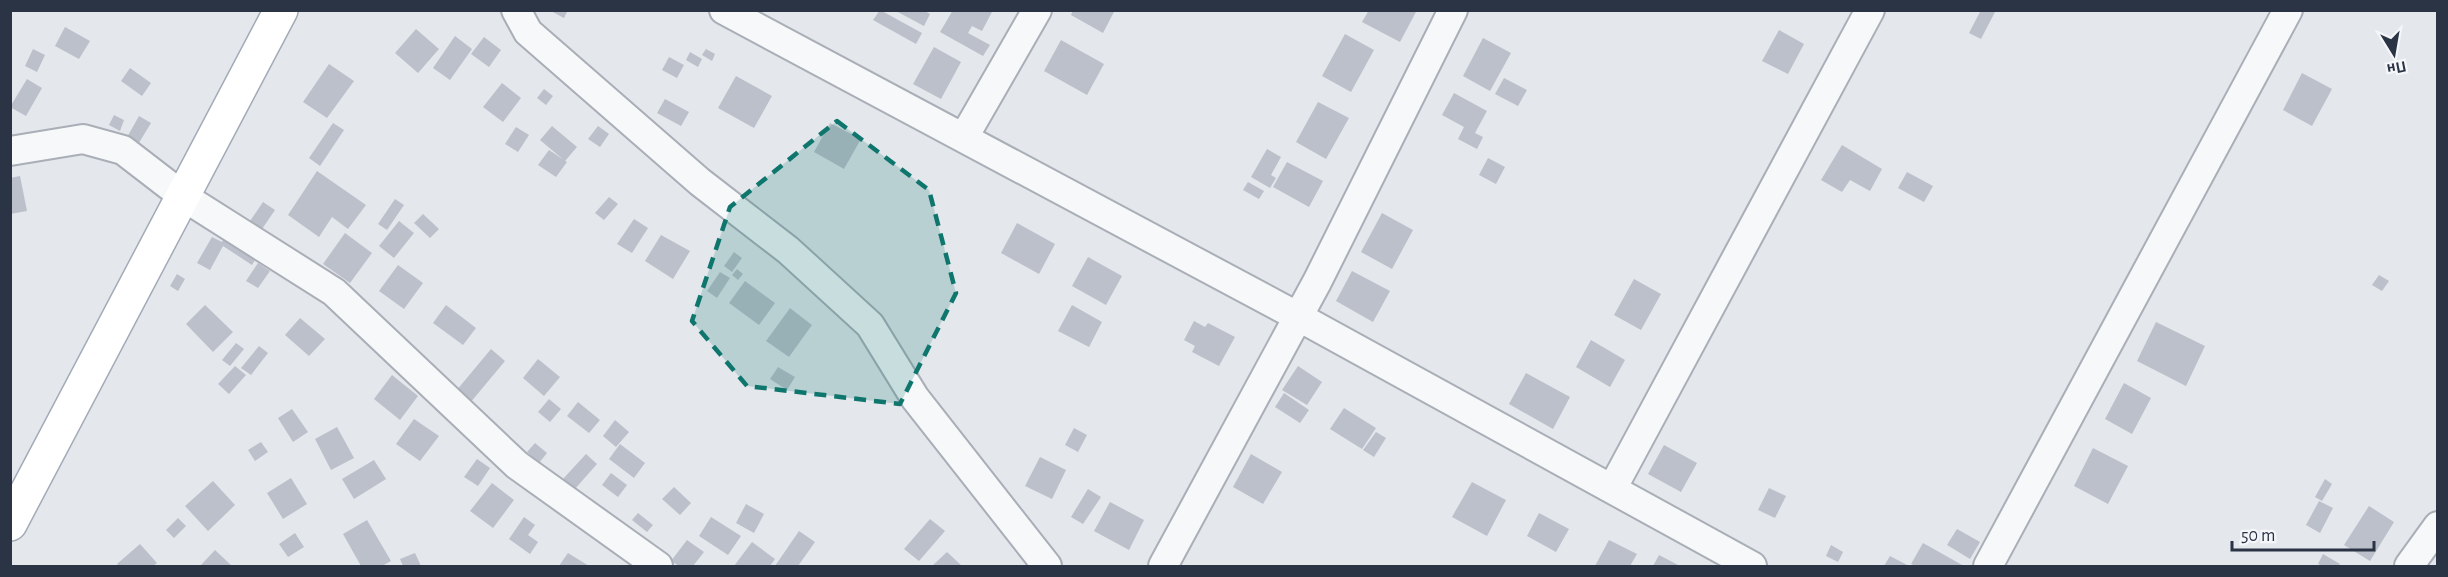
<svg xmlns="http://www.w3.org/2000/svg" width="2448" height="577" font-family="'Alegreya Sans',sans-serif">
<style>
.building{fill:#bbc0ca}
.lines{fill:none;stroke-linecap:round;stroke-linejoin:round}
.minor-casing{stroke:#a9aeb7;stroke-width:32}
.major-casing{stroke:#a3abb8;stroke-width:36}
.minor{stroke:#f7f8fa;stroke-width:28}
.major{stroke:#fff;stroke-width:33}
.marked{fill:#0f766e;fill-opacity:0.2;stroke:#0f766e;stroke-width:4.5;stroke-dasharray:12 8;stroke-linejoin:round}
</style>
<rect width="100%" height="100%" fill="#e4e7ec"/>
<path class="building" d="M549,10h19l-4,8z
M880,10l42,23 -6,11 -43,-24z
M894,10h29l7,4 -6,12z
M953,10h40l-11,21 -10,-5 -4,7 22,12 -7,11 -43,-24z
M1073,10h42l-12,23 -32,-18z
M1369,10h48l-17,32 -38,-20z
M1981,10h15l-15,29 -12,-6z
M65,27l25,14 -11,18 -24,-13z
M416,29l23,20 -21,24 -23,-20z
M1779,30l25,14 -16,30 -26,-13z
M1345,34l29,16 -23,42 -29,-16z
M455,36l17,13 -22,31 -17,-12z
M484,37l17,13 -12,17 -18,-13z
M1483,38l28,15 -21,38 -27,-15z
M1061,40l43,24 -17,31 -43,-24z
M934,47l27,15 -20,37 -28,-15z
M33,49l12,6 -8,17 -12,-6z
M706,49l9,5 -3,7 -10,-6z
M690,52l12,7 -4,8 -12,-7z
M669,57l15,8 -7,13 -15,-8z
M329,64l25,17 -27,37 -24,-16z
M130,68l21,15 -9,13 -21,-15z
M2302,73l30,16 -20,37 -29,-16z
M736,76l36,20 -18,32 -36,-20z
M1504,78l23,12 -9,16 -23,-12z
M27,79l15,9 -16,28 -16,-9z
M502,83l19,15 -18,24 -20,-15z
M544,89l9,7 -7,9 -9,-7z
M1454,93l33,18 -12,22 8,4 -6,12 -19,-10 6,-12 -22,-12z
M665,99l24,13 -8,14 -24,-13z
M1318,102l31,16 -23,41 -30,-17z
M114,115l10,5 -4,11 -11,-6z
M139,116l12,7 -14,23 -11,-7z
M333,123l11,7 -24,36 -11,-8z
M830,123l31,16 -17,30 -30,-17z
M552,126l25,21 -12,14 -25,-21z
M598,126l11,8 -9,13 -12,-8z
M516,127l13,8 -11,17 -13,-8z
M1842,145l40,24 -12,22 -20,-11 -8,12 -21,-12z
M1267,149l14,8 -10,18 5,3 -6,10 -19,-11z
M549,150l18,12 -11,15 -18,-12z
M1488,158l17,9 -9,17 -17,-9z
M1287,162l36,19 -14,26 -36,-20z
M317,171l49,34 -18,24 -16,-12 -13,20 -31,-22z
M1907,172l26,14 -9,16 -26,-14z
M20,176l7,35 -17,3v-36z
M1248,182l16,9 -5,8 -16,-9z
M609,197l9,7 -14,16 -9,-7z
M395,199l9,6 -17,25 -9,-6z
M263,202l12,8 -13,19 -12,-8z
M1382,213l31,17 -21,39 -31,-17z
M423,214l16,15 -9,9 -16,-15z
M634,219l14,9 -16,25 -15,-9z
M399,221l15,12 -20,25 -15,-12z
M1017,223l38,21 -16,30 -38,-21z
M227,233l32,20 -7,12 -29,-19 -13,24 -13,-7 15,-26 10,5z
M345,233l27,20 -22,30 -27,-19z
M661,235l29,16 -17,28 -28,-18z
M734,252l8,6 -10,14 -8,-6z
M1088,257l34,19 -16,29 -34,-19z
M258,263l12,8 -12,17 -12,-7z
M398,265l25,18 -19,26 -25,-18z
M737,269l6,5 -5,6 -6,-5z
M1352,271l38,20 -17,31 -37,-21z
M720,272l10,6 -13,20 -10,-7z
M177,274l8,5 -7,12 -8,-5z
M2379,275l10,6 -7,10 -10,-6z
M1634,279l27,15 -20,36 -27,-15z
M745,281l30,22 -16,22 -30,-22z
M205,305l28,27 -20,20 -27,-28z
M446,305l30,23 -13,17 -30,-22z
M1072,305l30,17 -13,25 -31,-16z
M790,308l22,17 -23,32 -23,-16z
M300,318l25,21 -16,17 -24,-21z
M1194,321l11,6 3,-4 27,14 -16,29 -27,-14 3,-6 -11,-6z
M2156,322l49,24 -19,40 -49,-25z
M1591,340l34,20 -15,27 -34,-20z
M236,343l8,6 -14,17 -8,-6z
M259,346l9,7 -17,22 -10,-7z
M491,349l14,12 -35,42 -14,-12z
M538,359l22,18 -16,19 -21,-18z
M235,366l11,9 -17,19 -11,-10z
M1298,366l24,16 -15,23 -25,-15z
M778,367l17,10 -8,13 -17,-11z
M1526,373l44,24 -17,32 -44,-25z
M392,375l26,21 -18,24 -26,-21z
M2124,383l27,15 -19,36 -27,-15z
M1284,393l25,17 -9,13 -25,-16z
M549,399l12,10 -11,13 -12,-10z
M578,402l22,18 -11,13 -22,-17z
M1344,408l32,20 -14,21 -32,-20z
M292,409l16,23 -15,10 -15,-24z
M414,419l25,17 -19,25 -24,-17z
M615,420l14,12 -13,15 -13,-11z
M337,427l17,31 -23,12 -16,-31z
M1074,428l13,7 -9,17 -13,-7z
M1376,432l10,6 -12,19 -11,-7z
M261,442l7,10 -13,9 -7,-11z
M535,443l12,10 -8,10 -12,-11z
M620,444l25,19 -11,15 -25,-19z
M1664,445l33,18 -16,29 -33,-18z
M2093,448l35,18 -20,38 -34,-18z
M586,454l11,10 -23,26 -12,-10z
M1251,454l31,18 -19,32 -30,-17z
M1040,457l26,13 -14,29 -27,-13z
M477,459l13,9 -12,18 -14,-9z
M374,460l12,19 -32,20 -12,-20z
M611,473l16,12 -9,12 -16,-12z
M291,478l16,26 -24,15 -16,-26z
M2325,479l7,5 -10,17 -7,-4z
M213,481l22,24 -27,26 -23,-25z
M1472,482l34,18 -19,36 -35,-19z
M492,483l22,17 -21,28 -23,-17z
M674,487l17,16 -11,12 -18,-16z
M1769,488l17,8 -11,22 -17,-8z
M1088,489l13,8 -18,27 -12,-7z
M2319,501l14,7 -13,25 -14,-8z
M1110,502l34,18 -15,30 -35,-19z
M746,504l18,10 -10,19 -18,-10z
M2369,506l25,16 -24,39 -26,-16z
M638,513l15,12 -6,7 -15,-12z
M1539,513l30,16 -13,23 -29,-16z
M524,517l11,8 -7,10 10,7 -8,12 -21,-15z
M711,517l30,19 -13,19 -29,-19z
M178,518l8,8 -12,12 -8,-8z
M930,519l15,12 -26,30 -15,-12z
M367,520l24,41 -9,5h-21l-18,-32z
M1957,529l23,13 -10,17 -23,-14z
M799,531l16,11 -17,24h-23z
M295,533l9,14 -16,10 -9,-13z
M687,540l17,12 -11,14h-14l-8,-5z
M1609,540l28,14 -7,12h-35z
M752,542l23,17 -5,7h-36z
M1923,543l41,23h-48l-5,-2z
M140,544l17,19 -4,3h-34l-2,-2z
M1831,545l12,7 -5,10 -12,-6z
M215,550l17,16h-32z
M947,552l15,14h-30z
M415,553l6,13h-18l-3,-7z
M568,553l21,13h-30z
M2323,554l17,10 -2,2h-14l-6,-2z
M1659,555l21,11h-27z
M1890,556l19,10h-25z"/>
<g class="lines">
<defs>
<path id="minor" d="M516,10l12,22 172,150 88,68 82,75 45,73 132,168
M724,10l573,306 455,250
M964,137l73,-127
M10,151l73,-12 40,11 61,47 150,95 183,173 141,101
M1612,489l258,-479
M1163,566l154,-284 136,-272
M1988,566l300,-556
M2409,566l29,-40"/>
<path id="major" d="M10,524l271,-514"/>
</defs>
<use href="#minor" class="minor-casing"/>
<use href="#major" class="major-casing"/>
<use href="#minor" class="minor"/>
<use href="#major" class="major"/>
</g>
<path class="marked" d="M837,121l92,69 27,103 -56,111 -153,-18 -55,-65 38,-114z"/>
<rect width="2448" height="577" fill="none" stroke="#2b3445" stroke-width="24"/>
<g transform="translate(2394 54) rotate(169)" stroke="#f4f6f9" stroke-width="4.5" paint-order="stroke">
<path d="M0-4.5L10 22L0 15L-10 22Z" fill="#2b3445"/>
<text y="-9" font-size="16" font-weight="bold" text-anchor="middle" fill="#2b3445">Пн</text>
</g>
<path d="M2232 541v9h142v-9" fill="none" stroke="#2b3445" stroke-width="3"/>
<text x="2241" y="541" font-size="18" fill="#2b3445" stroke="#f4f6f9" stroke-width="4.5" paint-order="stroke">50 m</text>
</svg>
